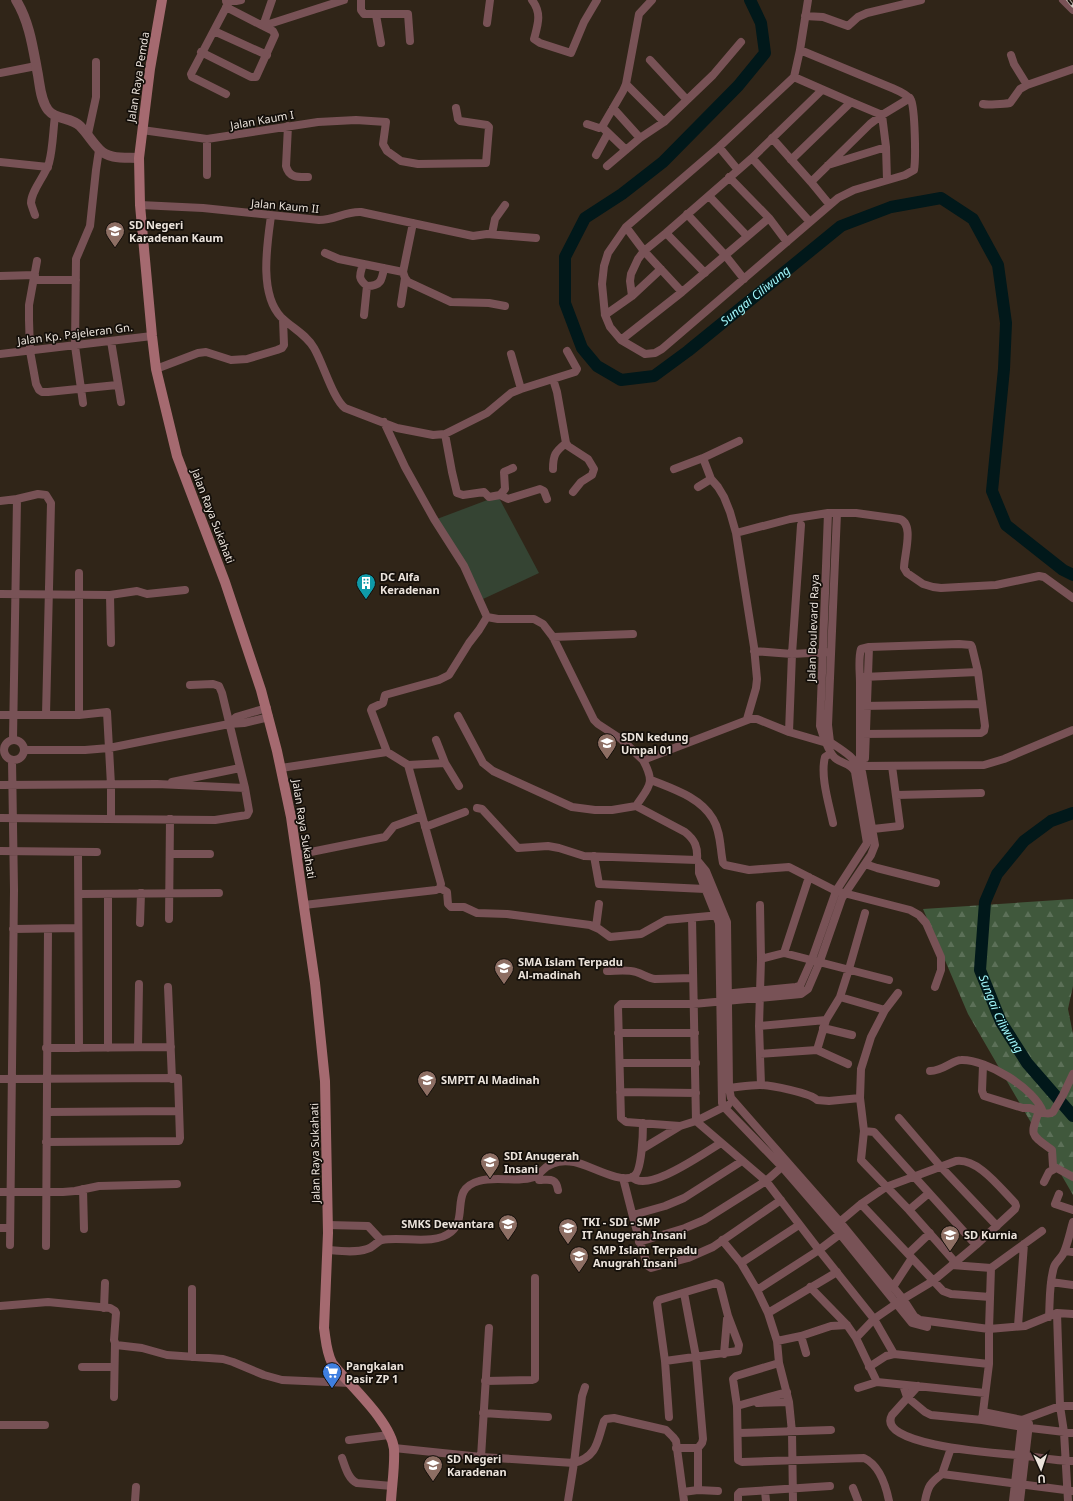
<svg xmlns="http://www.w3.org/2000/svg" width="1073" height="1501" font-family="'Noto Sans',sans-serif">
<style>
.grass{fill:#354433}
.forest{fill:url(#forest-firs)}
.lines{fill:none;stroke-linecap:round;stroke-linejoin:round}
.river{stroke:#01181a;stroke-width:12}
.minor{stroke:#785256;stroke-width:8}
.tertiary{stroke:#785256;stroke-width:10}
.secondary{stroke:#a56a70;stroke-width:10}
.rail-casing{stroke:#cdc5bc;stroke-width:3.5}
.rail{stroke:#140f0a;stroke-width:2;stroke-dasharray:6;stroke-linecap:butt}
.labels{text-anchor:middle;stroke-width:3.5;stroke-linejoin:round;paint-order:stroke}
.street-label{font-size:11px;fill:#ebe3db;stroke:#140f0a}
.poi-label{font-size:11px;font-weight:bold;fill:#ebe3db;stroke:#140f0a;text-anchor:start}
.water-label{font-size:12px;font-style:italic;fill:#9ff5f9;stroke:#140f0a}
</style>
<defs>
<pattern id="forest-firs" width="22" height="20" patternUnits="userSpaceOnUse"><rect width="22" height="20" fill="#40583c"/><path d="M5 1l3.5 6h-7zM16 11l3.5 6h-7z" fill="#5c7058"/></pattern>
</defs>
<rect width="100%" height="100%" fill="#302518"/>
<path class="grass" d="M498,496l41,77 -56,26 -46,-80z"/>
<path class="forest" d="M1073,899v87l-5,23 5,25v161l-105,-181 -45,-105z"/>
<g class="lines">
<g class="river">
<path id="s1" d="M750,0l11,23 4,30 -27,33 -75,76 -41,32 -37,24 -20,39v46l17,45 15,18 24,14 33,-4 34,-25 153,-125 50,-19 50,-9 32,21 25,46 8,58 -2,46 -12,122 14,34 57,45 10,5"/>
<path id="s2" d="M1073,813l-22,8 -27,20 -27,33 -12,28 -5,68 21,52 26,41 46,53"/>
</g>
<path class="minor" d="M361,0v10l3,4h44l2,27
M532,0c10,13 6,24 2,39l6,4 31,10 13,-31 13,-22
M1063,0l10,10
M226,1h10l5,-1
M226,7l37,19 81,-26
M376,15l5,28
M805,16l18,1 25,9 10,-9 9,-4 54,-13
M487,23l3,-23
M214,31l53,24
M800,50l92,38c7,3 15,6 19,12 4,9 5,59 3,70l-9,5 -51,15 -16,8 -176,151 -7,4 -10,1 -24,-14 -11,-13 -5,-12 -3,-31 2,-18 4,-13 18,-26 93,-80 75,-70 6,-27 8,-50
M201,52l50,25h5l19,-42 -2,-4 -10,-5 9,-26
M1011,55l3,9 13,21
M650,60l37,40
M0,73l36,-7
M794,77l57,25 31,13 4,32 -58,18
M626,84l38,38
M226,94l-34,-17 -1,-3 39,-74
M983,104c4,1 21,0 27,-1l10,-14 7,-4 46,-16
M613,108l27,30 24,-16 49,-47 28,-33
M587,124l12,4 3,-1 21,-36 3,-7 13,-70 13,-14
M288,126l-2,40c3,12 12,11 22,11
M602,127l24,23
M142,130l65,9 111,-17 38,-2 30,2 -3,22 4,7 14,10 17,3 68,-1 3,-36 -2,-2 -27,-4 -2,-2 -2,-11
M88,134l8,-37v-35
M772,138l39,44 18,22
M207,139v36
M719,147l19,23
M886,147l1,33
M596,155l12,-22
M752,158l58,64
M791,160l60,-58
M0,162l48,5
M607,166l33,-28
M729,177l40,41 18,24
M811,182l59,-58 12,-9 28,-17
M709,196l38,40
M140,205l63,3 116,12c16,0 27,-9 42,-8l112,24 14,-2 49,4
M687,214l38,41 19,24
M35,215c-1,-3 -3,-8 -4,-12 0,-12 14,-27 18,-40 4,-15 4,-32 6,-47
M271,216c-4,29 -12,78 10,101 11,11 25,17 33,31 9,15 19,51 31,60l52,20 36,7 12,-1 42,-21 24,-20 10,-4 54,-17 2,-3 -10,-18
M413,223l-10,49 2,6 3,4 43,20 38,1 16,3
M626,227l18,24 38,41
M666,233l39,40
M492,234l3,-15 10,-14
M325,253l14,6 64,13
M37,261l-8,44v15l1,31 6,33 3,6 3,2h6l69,-7
M363,264c-3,11 -6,14 4,22
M0,276l35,-1
M34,280h42
M632,296l-2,-15 1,-7 7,-15 6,-8 22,-18 86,-75 70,-68
M401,304l4,-26
M364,315l3,-29c14,0 15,-6 17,-18
M605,315l27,-19 29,-27
M621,340l61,-48 87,-74
M111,341l10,61
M0,354l152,-18
M511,354l10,35
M156,369l42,-16 8,-1 25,8 16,-1 30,-9 5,-2 2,-3 -1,-26
M553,379l4,13 9,51 2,3 20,13 6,10 -2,6 -11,7 -8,10
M83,403l-8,-57 1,-87 14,-33 6,-56 3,-20
M384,422l21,45 29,52 30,47 23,51
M445,434l7,38 5,21 6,2 21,-3 5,5 11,-2 8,4 32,-10 4,2 3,8
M703,458l8,21 7,8 6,10 6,15 6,21 54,-14 38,-6h28l43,6c16,4 5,36 5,49l3,5 16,11 10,3 8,1 55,-3 43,-9 5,1 29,21
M553,469c0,-14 2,-17 13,-26
M674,469l29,-11 36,-17
M698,487l13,-8
M500,495l5,-6 -1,-17 9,-4
M17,499l21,-5 8,1 5,8 -5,212
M0,501l17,-2 -4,240
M736,533l18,114 3,32 -1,9 -9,31
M0,594l110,1 27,-4 10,3 38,-4
M110,595l1,48
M553,637l80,-3
M754,651l38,3 36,-2
M863,677l115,-5
M862,706l119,-2
M0,715h79l28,-3 4,73v33
M79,715v-142
M458,716l25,47 10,8 79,36 23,3h17l24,-4 49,26c10,8 13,15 12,28
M229,724l7,-7 31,-9
M789,732l3,-78 9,-129
M860,734l121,-1 3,-2 1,-5 -7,-54 -6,-25 -1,-2 -12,-1 -90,3 -8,2c-3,10 -1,23 -1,34 0,24 0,49 0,74l3,3
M4 750a10 10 0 1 1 20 0a10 10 0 1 1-20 0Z
M830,742l-2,-17 9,-212
M25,750h60l24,-2 120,-24 15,-1 25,-6
M831,753l-6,4c-5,19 4,47 8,66
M865,758l4,-111
M445,763l14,23
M408,765l37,-2 -9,-23
M860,766l124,-1 20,-6 69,-29
M281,768l106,-16
M651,780c22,9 49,17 62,39 8,13 7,30 10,44l2,2 24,5 40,-3 47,24 74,19 9,5 7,8 15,34v13l-6,17
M172,782l68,-14
M0,785l157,-1 88,4
M896,795l85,-2
M636,806c13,-20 20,-22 7,-46
M477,808l5,1 36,39 30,-2 11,2 25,8 113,4 9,11 21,51 2,166 2,10 109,124 63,77 11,17 6,4 69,9 2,-61 -39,-3
M0,818l215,2 32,-5 2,-4 -4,-23 -23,-95 -3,-7 -6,-2 -23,1
M425,827l40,-15
M873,829l27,-3 -8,-60
M0,851l97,1
M78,852l1,196
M170,854h40
M296,855l89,-18 9,-11 28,-10
M594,856l5,28 106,5
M699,864v9l20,50 3,180 2,4 58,60 58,67 72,89 15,4
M865,864l12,4 59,15
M440,888l7,4 1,12 3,3h13l13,6 30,1 83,11 9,4 11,8 31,-3 25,-14 54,-5
M79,894l140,-1
M304,905l132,-15 4,-2 1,-4 -33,-119 -21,-13 -16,-42 1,-2 11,-5 2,-8 54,-15 10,-5 20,-32 10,-13 8,-13 11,2h36l9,5 10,13 41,83 4,4 23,15 22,21 107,-41h7l32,13 38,11 3,-1
M760,905l1,54 -2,67 2,59
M692,918l4,203 70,60 53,69 55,69 20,35
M169,919l1,-100
M140,923l1,-30
M596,927l3,-23
M13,929l65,-1
M784,953l25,-76
M761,959l23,-6 105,27
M607,971c9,0 20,-2 29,1 7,2 12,6 19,7l38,-1
M168,987l4,92
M723,994l73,-7 4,-1 12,-27 24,-68 31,-48 -12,-71c-4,-9 -13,-8 -20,-14 -6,-5 -13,-25 -15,-32l8,-213
M840,997l45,13
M759,1026l67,-6
M823,1028l29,7
M618,1033h77
M138,1047l1,-63
M46,1048l125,-1
M108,1048v-154
M817,1050l9,-30 14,-23 9,-28 16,-56
M760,1054l57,-4 31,14
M620,1063h76
M983,1065l-1,26 2,5 39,12h7l9,3
M930,1071c13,0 23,-11 31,-11 26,-1 74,29 82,52
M1073,1074l-10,21 -10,17c-4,3 -10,1 -14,-1 -9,25 -9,23 13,39l1,16 20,11
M0,1079l178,-1 2,60 -1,3 -133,1
M729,1088c10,-1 21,-3 31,-3 10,0 51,8 57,15l12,1 31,-3 4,33 -3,29 48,50 46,52
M620,1092l76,1
M860,1098l1,-29 10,-32 14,-27 13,-17
M47,1112l132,-1
M899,1118l42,49 56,59
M680,1126l-54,-4 -5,-4 -3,-111 3,-3h72l108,-10 7,-5 12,-28 22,-63 29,-43 4,-10 -13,-73c-6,-14 -20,-22 -32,-30
M864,1131l10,1 102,113
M642,1149l38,-23 16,-5 32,-16
M538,1175l1,5c10,0 17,-3 19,10
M632,1177c16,17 73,-25 89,-34
M623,1178c8,30 14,59 25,88l3,2 37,-10 25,-11 68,-47
M1044,1182l5,-10 7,-4
M83,1189l1,40
M0,1192h63l12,-1 24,-5 78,-2
M1059,1194l-4,10 18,6
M861,1204l82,87 8,3 39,3
M909,1210l20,-17
M633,1215l32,-9 19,-8 58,-37
M328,1225l40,1 13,14
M836,1225l25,-21 25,-17 70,-26c22,-3 44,27 59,42l1,3 -1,3 -39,36 -43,36 -30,18 -29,20 -18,19 21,44
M0,1228h10
M722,1240l19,23 16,27 11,23 9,28 2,22 10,39 3,30 1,69
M639,1242l46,-14 19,-8 62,-39 19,-17
M10,1245l4,-355 -2,-130
M46,1246l2,-317
M328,1250c12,1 28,3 39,-1 6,-1 10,-8 15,-9 20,-4 52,6 69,-8 18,-15 -2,-43 28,-51 16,-5 35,1 51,-3 6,-1 9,-4 13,-8 8,-8 20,-10 31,-8 14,2 47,23 60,14 8,-5 9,-43 9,-53
M1065,1251l8,1
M908,1254l22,-21
M741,1263l58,-38
M991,1268l51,-37
M1051,1282l22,3
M716,1283l4,2 8,31 11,29 -1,6 -73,10 -8,-58 2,-3z
M810,1287l37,38 9,13
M893,1287l19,-29
M192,1289v68
M757,1290l62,-40 25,-19
M0,1306l48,-4 62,6 5,3 1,2 -2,27 2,5 26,3 25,7 56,4 10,3 31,13 18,5 68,3
M104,1308l1,-25
M768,1313l69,-41
M1057,1313l3,93 4,26 4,69
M1049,1317c1,-16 0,-34 5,-50 2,-6 8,-9 10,-15 4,-9 6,-20 9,-30
M1018,1326l6,-82
M801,1336l5,17
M777,1341l24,-5 30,-10 16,-1
M724,1354l3,-35
M665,1361l4,56
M779,1363l-43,13 -3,3 4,27 1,54 4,2 122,-4c15,7 22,28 25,43
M82,1367h32
M869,1367l17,-11 8,-2 95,10
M485,1381l47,-1 3,-1v-101
M903,1385l4,12 18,15 6,3 51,5 40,7 51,6
M918,1386l-26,29c-18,32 118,39 135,41 15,2 31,5 46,5
M858,1388l19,-6 108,11
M114,1397l1,-53
M758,1403l31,-1
M737,1406l50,-14
M983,1412l39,8 38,-14h13
M483,1413l65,4
M982,1420l7,-56v-35l36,-3 32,-13 16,1
M0,1425h45
M739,1433l92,-3
M349,1440l40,-5
M394,1448l87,9 93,6c24,-7 23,-22 30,-42l2,-2 8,-1 52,12 7,7 3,4 8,60
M676,1448h22l4,-5 1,-4 -7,-82 -12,-64
M481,1457l8,-129
M342,1458c3,8 6,21 15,25l35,3
M942,1474l9,-26
M853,1488l5,13
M698,1490l20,1
M765,1491l1,10
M683,1492l15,-2v-42
M135,1501l1,-14
M568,1501l6,-38 8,-67 3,-9
M738,1501v-7l2,-2 90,-6
M925,1501c3,-15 5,-18 17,-27l131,17
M1013,1501l9,-79
M1020,1501l9,-77"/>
<path class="tertiary" d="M16,0c14,23 17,49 22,75 2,12 3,26 10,35 8,10 23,7 32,16 7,7 12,16 19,23 10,11 27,8 40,9"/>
<path class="secondary" d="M162,0l-12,69 -11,89 1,47 12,131 4,33 21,87 48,126 36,108 16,61 14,66 24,166 10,98 3,152 -4,95c2,12 2,23 8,35 17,22 59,58 62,86 1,17 -2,35 -3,52"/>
<defs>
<path id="rail" d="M1068,0l5,6"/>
</defs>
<use href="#rail" class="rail-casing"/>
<use href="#rail" class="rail"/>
</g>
<defs>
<symbol id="school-pin" viewBox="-11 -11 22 30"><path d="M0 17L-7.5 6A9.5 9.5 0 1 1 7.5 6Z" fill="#8d6e63" stroke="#140f0a"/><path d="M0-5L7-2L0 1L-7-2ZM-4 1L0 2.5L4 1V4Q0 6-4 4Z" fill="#fff"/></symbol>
<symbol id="building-pin" viewBox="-11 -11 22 30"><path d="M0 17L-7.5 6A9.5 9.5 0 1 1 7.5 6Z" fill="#0f9aa8" stroke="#140f0a"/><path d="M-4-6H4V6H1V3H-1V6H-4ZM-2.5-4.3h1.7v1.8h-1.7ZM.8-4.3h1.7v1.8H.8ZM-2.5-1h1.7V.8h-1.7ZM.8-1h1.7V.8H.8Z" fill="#fff"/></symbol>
<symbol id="supermarket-pin" viewBox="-11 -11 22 30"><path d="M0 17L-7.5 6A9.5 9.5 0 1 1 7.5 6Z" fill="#3f7fe0" stroke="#140f0a"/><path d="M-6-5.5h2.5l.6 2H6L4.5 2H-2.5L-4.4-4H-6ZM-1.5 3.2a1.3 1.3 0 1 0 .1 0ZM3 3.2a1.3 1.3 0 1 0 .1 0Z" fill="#fff"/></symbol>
</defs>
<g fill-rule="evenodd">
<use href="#school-pin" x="104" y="220" width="22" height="30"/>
<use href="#building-pin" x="355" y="572" width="22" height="30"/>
<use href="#school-pin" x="596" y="732" width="22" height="30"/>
<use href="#school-pin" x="493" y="957" width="22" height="30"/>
<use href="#school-pin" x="416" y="1069" width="22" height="30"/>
<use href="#school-pin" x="479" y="1151" width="22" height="30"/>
<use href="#school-pin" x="497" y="1213" width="22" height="30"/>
<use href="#school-pin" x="557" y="1217" width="22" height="30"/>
<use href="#school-pin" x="939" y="1224" width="22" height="30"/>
<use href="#school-pin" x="568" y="1245" width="22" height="30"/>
<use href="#supermarket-pin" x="321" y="1361" width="22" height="30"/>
<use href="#school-pin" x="422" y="1454" width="22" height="30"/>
</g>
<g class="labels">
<g class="street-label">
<text transform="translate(138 77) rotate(-81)" y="4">Jalan Raya Pemda</text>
<text transform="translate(262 120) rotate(-10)" y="4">Jalan Kaum I</text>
<text transform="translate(285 206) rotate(5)" y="4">Jalan Kaum II</text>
<text transform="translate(75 334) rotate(-7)" y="4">Jalan Kp. Pajeleran Gn.</text>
<text transform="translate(213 516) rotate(69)" y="4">Jalan Raya Sukahati</text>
<text transform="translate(813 628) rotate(-88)" y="4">Jalan Boulevard Raya</text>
<text transform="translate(304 829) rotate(81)" y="4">Jalan Raya Sukahati</text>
<text transform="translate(315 1153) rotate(-91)" y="4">Jalan Raya Sukahati</text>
</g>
<g class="poi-label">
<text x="129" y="229">SD Negeri<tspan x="129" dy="13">Karadenan Kaum</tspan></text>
<text x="380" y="581">DC Alfa<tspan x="380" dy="13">Keradenan</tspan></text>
<text x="621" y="741">SDN kedung<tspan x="621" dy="13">Umpal 01</tspan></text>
<text x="518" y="966">SMA Islam Terpadu<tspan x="518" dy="13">Al-madinah</tspan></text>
<text x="441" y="1084">SMPIT Al Madinah</text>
<text x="504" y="1160">SDI Anugerah<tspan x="504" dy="13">Insani</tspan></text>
<text x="582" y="1226">TKI - SDI - SMP<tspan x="582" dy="13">IT Anugerah Insani</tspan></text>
<text x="494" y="1228" text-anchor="end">SMKS Dewantara</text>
<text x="964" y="1239">SD Kurnia</text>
<text x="593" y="1254">SMP Islam Terpadu<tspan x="593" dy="13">Anugrah Insani</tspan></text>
<text x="346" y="1370">Pangkalan<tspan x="346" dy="13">Pasir ZP 1</tspan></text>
<text x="447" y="1463">SD Negeri<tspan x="447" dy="13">Karadenan</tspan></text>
</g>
<g class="water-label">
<text dy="4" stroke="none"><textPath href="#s1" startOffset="653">Sungai Ciliwung</textPath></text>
<text dy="4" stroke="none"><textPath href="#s2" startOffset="247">Sungai Ciliwung</textPath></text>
</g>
</g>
<g transform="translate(1041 1469) rotate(177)" stroke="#140f0a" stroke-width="3" paint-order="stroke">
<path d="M0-3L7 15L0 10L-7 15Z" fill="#ebe3db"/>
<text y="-6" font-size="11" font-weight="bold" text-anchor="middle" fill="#ebe3db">U</text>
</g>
</svg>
